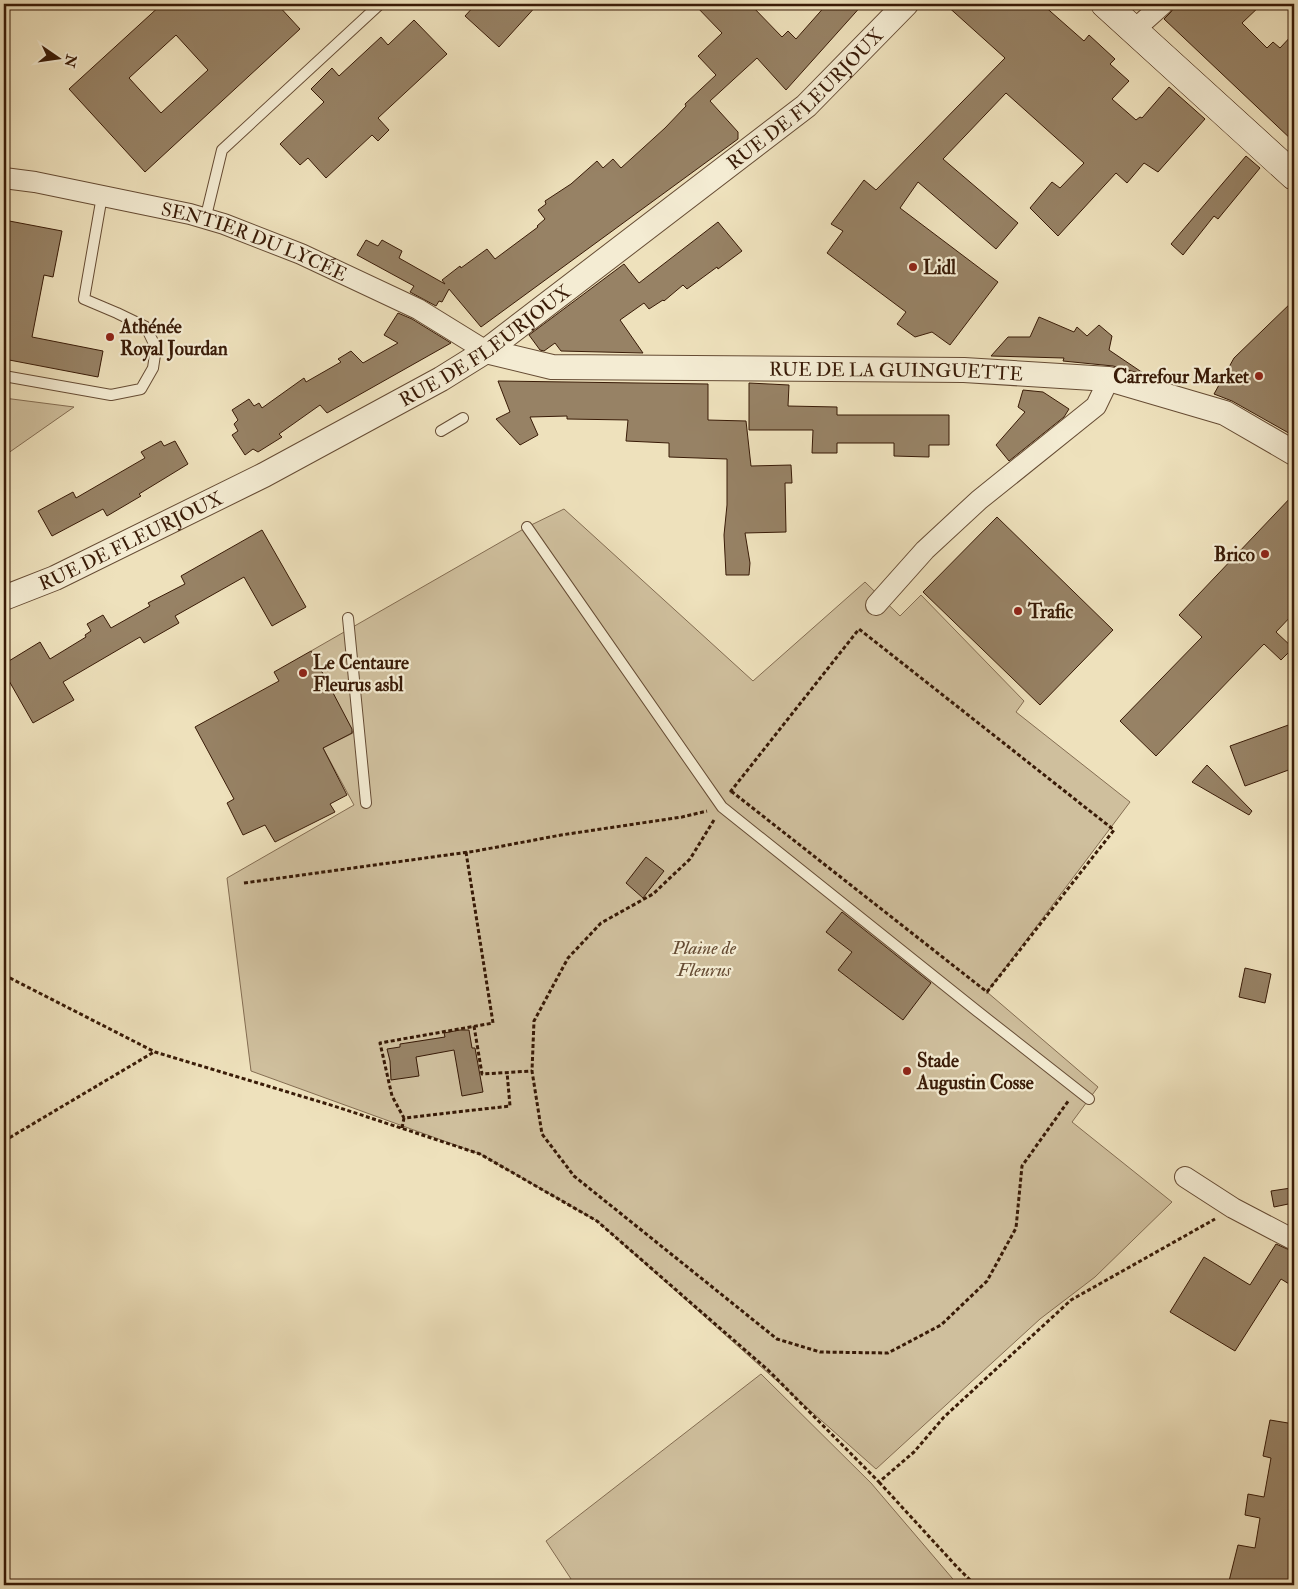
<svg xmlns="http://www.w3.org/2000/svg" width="1298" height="1589" font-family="'IM FELL Double Pica',serif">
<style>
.green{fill:#cfbf9d;stroke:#846d52}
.building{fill:#978265;stroke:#391b07;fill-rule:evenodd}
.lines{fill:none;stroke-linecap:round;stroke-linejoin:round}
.service-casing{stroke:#664c34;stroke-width:12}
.minor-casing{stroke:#664c34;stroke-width:22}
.tertiary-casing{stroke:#664c34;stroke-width:26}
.secondary-casing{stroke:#391b07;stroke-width:29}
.path{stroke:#391b07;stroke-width:3;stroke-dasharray:4 2.5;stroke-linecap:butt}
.service{stroke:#f4ecd3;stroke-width:10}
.minor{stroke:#f4ecd3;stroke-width:20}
.tertiary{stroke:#f4ecd3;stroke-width:24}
.secondary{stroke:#f4ecd3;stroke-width:28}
.poi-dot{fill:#8f2418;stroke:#f4ecd3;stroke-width:2}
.labels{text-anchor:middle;stroke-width:4.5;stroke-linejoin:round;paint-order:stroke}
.street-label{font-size:19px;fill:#391b07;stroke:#f4ecd3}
.poi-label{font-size:19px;font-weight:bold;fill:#391b07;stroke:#f4ecd3;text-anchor:start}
.park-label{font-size:19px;font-style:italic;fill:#664c34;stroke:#f4ecd3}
</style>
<rect width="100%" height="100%" fill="#eee1bc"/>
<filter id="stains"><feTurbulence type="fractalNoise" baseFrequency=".004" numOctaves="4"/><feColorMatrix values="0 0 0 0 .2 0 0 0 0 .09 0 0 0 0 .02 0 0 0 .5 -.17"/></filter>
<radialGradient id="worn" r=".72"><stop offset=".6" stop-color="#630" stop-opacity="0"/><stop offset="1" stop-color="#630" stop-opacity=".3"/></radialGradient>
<path class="green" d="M4,398l70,9 -70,49z
M564,509l189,172 112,-99 35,34 21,-21 103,106 -8,11 114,90 -143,190 111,95 -26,35 100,80 -77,75 -55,42 -164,150 -279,-248 -117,-67 -229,-83 -24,-193 127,-73 -31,-57 30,-15 -42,-82 216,-124z
M761,1374l110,109 87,102h-383l-29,-44z"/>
<path class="building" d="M162,4h115l23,25 -155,143 -76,-83zM176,35l32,35 -47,43 -32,-35z
M476,4h62l-39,43 -34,-31z
M694,4h56l32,33 6,-6 8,8 31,-35h36l-77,86 -29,-32 -47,43 28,31v7l-257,188 -32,-38 -7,13 -3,-1 -3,5 -26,-14 4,-6 -57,-31 9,-15 12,6 4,-6 20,11 -3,7 46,26 -3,-4 18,-14 1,2 26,-19 8,10 43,-32 -1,-1 8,-7 -7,-9 8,-6 -1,-3 26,-17 26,-23 6,7 10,-9 8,9 44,-40 21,-22 -1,-2 31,-29 -18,-19 24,-23z
M945,4h97l42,37 5,-6 26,24 -5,5 19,17 -17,18 24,21 4,-3 2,1 27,-31 36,32 -47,53 -14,-9 -17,20 -11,-10 -58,63 -28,-28 22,-26 8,6 24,-25 -78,-70 -63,66 75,64 -22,26 -78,-67 -18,26 98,74 -48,63 -18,-13 -17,5 -18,-13 9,-12 -79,-59 16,-22 -12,-7 33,-44 12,10 129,-132z
M1176,4h86l-20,19 25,25 6,-6 7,6 14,-15v109l-130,-123 7,-7z
M414,20l33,34 -69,64 11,12 -11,11 -6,-6 -46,43 -18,-20 -8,7 -20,-21 44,-42 -13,-13 21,-21 7,8 42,-39 7,8z
M1246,156l14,12 -42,51 -4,-3 -31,39 -12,-11z
M4,220l58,11 -9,46 -9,-2 -12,62 71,14 -5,26 -94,-18z
M718,222l24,29 -24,18 -1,-2 -30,22 -4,-4 -19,16 -1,-1 -14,9 -5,-6 -24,17 23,33 -82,-2 -6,-8 -11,8 -4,-1 -11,-15 95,-71 15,19z
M1294,300v136l-62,-35 -18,-7 20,-36z
M398,313l14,6 39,24 -124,70 -7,-8 -41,29 3,3 -24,15 -5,-3 -8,6 -13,-20 6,-4 -4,-7 4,-4 -6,-10 17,-11 5,7 5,-3 3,5 42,-30 2,4 35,-20 -3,-3 13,-8 12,12 35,-20 -14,-8z
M1039,317l35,15 3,-5 10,9 12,-11 13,11 -3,14 37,25 -33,-9 -50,-5 1,-3 -73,-2 17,-19h22z
M498,381l210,3v36l38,1 5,45 40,-1 1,18h-7l1,49 -41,1 5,30 -1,12h-23l-2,-40 3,-30v-46l-58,-2v-14l-43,-2 2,-21 -61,-1v-3l-37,1 8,18 -18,10 -24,-26 14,-7z
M749,383l40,2 -1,21 49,1v8h112v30h-20v12l-35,-1v-13h-57v10h-25l1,-23h-64z
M1023,390l20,2 26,17 -5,8 -55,44 -13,-16 29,-33 -7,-5z
M161,441l3,5 11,-5 13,23 -49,30 2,2 -34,20 -4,-7 -51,27 -14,-25 35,-19 3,6 69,-40 -4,-6z
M1294,494v119l-18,19 17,16 -12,12 -17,-16 -108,112 -36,-35 82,-84 -23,-22z
M997,517l116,113 -73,75 -117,-113z
M262,530l44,77 -34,19 -28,-49 -69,39 4,7 -35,20 -4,-6 -77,45 11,18 -41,23 -29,-51v-8l36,-22 10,17 36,-22 -1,-2 6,-4 -4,-7 16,-9 8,13 39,-22 -2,-3 37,-19 -4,-8z
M311,651l41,78v4l-29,15 24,47 -17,9 5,8 -60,30 -10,-17 -22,10 -16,-32 7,-4 -39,-72 84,-46 -5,-9z
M1294,723v45l-49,18 -15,-40z
M1207,765l45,46 -3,4 -57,-33z
M646,857l18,14 -21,27 -17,-15z
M842,912l89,71 -28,37 -65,-50 14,-18 -26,-20z
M1245,968l26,6 -6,29 -26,-6z
M460,1030h9l3,18h3l8,44 -21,4 -8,-46 -38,7 3,19 -28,4 -1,-19 -3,-12 13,-2v-3l45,-7 -1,-4z
M1291,1188l2,15 -19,4 -3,-16z
M1276,1244l18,8v35l-13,-8 -46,72 -65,-39 34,-55 46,28z
M1270,1420l24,4v161h-66l10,-40 17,3 5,-30 -15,-3 3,-21 16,3 7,-39 -8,-2z"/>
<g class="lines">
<defs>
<path id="service" d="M205,220l17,-70 158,-146
M4,376l107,19 30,-6 12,-21 3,-20 -10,-21 -29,-14 -33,-14 18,-103
M441,431l22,-13
M527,527l195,280 255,204 112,88
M348,618l18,185"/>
<g id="minor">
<path d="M1134,30l29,-26"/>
<path id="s1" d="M4,178l31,4 155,32 34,10 77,30 117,55 68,42"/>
<path d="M876,605l49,-55 54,-50 117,-94 13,-27"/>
<path d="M1185,1177l48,31 61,32"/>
</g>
<g id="tertiary">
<path id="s2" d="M486,351l66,16 412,3 145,9 116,34 69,40"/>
<path id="s3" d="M4,598l51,-20 209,-103 177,-96 45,-28 320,-245 100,-102"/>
</g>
<path id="secondary" d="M1105,4l189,172"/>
</defs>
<use href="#service" class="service-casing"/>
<use href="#minor" class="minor-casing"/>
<use href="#tertiary" class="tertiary-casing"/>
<use href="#secondary" class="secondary-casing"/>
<path class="path" d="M730,790l1,1 128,-162 255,201 -127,162 -256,-201 -1,2
M714,820l-24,39 -37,35 -52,29 -33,35 -34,63 -2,50 10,63 32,42 203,163 43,13 68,1 53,-28 46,-44 29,-53 6,-62 47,-66
M466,852l27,171 -113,20 12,53 12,22 106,-12 -3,-34
M244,883l232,-32 85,-16 121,-18 25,-6
M4,975l151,77 179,54 146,48 117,67 171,149 111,112 35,-30 30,-35 127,-117 144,-81
M474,1026l8,48 50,-3
M402,1128l2,-10
M4,1141l150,-89
M879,1482l78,85 18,18"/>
<use href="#service" class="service"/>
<use href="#minor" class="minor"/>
<use href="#tertiary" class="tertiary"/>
<use href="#secondary" class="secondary"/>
</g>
<g class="poi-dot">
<circle cx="913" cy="267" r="5"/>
<circle cx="110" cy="337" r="5"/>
<circle cx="1259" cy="376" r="5"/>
<circle cx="1265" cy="554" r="5"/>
<circle cx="1018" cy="611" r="5"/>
<circle cx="303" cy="673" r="5"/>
<circle cx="907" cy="1071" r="5"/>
</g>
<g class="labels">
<g class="street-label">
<text dy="7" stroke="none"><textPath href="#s3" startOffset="949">RUE DE FLEURJOUX</textPath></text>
<text dy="7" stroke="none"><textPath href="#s1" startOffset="259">SENTIER DU LYCÉE</textPath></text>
<text dy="7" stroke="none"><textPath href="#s3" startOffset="544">RUE DE FLEURJOUX</textPath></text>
<text dy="7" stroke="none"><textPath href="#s2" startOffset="412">RUE DE LA GUINGUETTE</textPath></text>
<text dy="7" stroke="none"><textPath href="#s3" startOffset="139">RUE DE FLEURJOUX</textPath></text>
</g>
<g class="poi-label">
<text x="923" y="274">Lidl</text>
<text x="120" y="333">Athénée<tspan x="120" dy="22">Royal Jourdan</tspan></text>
<text x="1249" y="383" text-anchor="end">Carrefour Market</text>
<text x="1255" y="561" text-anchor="end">Brico</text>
<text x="1028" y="618">Trafic</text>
<text x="313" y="669">Le Centaure<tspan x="313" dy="22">Fleurus asbl</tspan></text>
<text x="917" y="1067">Stade<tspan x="917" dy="22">Augustin Cosse</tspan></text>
</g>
<g class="park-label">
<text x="704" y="954">Plaine de<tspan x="704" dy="22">Fleurus</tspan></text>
</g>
</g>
<rect width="1298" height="1589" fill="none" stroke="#eee1bc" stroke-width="20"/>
<rect x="5" y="5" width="1288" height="1579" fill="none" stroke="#391b07" stroke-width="2.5"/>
<rect x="10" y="10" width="1278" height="1569" fill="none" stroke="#391b07"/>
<g transform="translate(58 58) rotate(103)" stroke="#f4ecd3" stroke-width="4" paint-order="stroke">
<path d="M0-4L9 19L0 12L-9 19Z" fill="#391b07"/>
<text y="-8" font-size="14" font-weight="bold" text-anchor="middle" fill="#391b07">N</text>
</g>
<rect width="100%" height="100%" filter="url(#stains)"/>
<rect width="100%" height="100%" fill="url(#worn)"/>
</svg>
